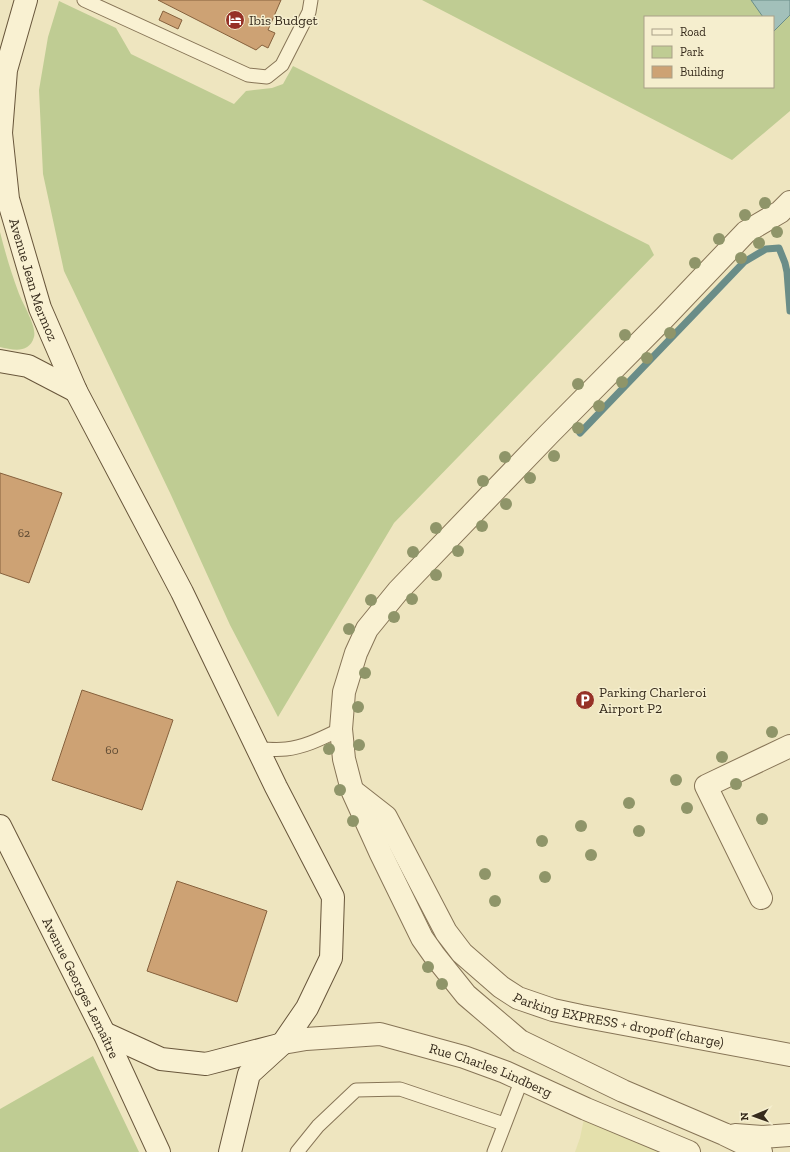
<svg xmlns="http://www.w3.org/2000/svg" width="790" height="1152" font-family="'Zilla Slab',serif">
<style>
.farmland{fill:#e4e0ac}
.green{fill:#bfcc93;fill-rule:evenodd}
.water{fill:#a2c0ba;stroke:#6a8d88}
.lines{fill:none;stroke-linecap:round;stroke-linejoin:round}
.stream{stroke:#6a8d88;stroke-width:7}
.building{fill:#cda274;stroke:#86613d}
.lane-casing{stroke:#877557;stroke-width:15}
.street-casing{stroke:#877557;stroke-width:24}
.secondary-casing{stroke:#68563b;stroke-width:24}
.lane{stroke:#f9f1d2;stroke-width:13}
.street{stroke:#f9f1d2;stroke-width:22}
.secondary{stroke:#f9f1d2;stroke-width:22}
.tree{fill:#8f9569}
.labels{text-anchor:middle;stroke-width:3;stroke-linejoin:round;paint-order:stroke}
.number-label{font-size:12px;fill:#5c4932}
.poi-label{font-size:14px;fill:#362b1c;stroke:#f5eece;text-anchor:start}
.street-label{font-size:14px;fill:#362b1c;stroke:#f5eece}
</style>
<rect width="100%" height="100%" fill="#eee5bf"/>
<path class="farmland" d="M586,1109l103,43h-114l5,-14z"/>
<path class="green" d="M422,0h368v111l-58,49zM645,17h128v70h-128z
M59,1l57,27 15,26 103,50 12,-13 26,-3 11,-4 10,-18 356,179 5,10 -260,268 -116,194 -48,-92 -59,-130 -107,-224 -21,-97 -4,-84 9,-53z
M0,232c5,20 11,40 18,59 4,12 19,35 16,46 -5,17 -21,13 -34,10z
M93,1056l46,96h-139v-43z"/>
<path class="water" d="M751,0h39v15l-17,17v-15h-10z"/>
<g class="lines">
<path class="stream" d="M580,433l164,-171 22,-13 13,-1 6,15 2,9 3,39"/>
</g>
<path class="building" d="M158,0h123l-13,30 7,3 -7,15 -6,-3 -6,5z
M163,11l19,9 -4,9 -19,-9z
M0,473l62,20 -33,90 -29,-10z
M82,690l91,30 -31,90 -90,-30z
M177,881l90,30 -30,91 -90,-31z"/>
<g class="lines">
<defs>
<path id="lane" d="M84,0l164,75 19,2 15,-12 27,-53 2,-12
M258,749c10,0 19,1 28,0 20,-2 38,-12 55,-20
M297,1152l21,-26 38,-36 44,-1 104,35
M494,1152l28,-73"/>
<g id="street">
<path id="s1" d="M354,792l32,25 60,115 16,21 39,34 17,11 35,12 28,6 209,39"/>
<path d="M761,898l-55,-112 84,-40"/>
<path id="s2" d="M283,1043l23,-4 74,-5 84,23 41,15 81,37 103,43"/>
<path d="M735,1135l27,2 28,-2"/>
<path d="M761,1152l-37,-18 -101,-43 -103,-50 -54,-46 -32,-40 -12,-17 -41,-84 -29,-64 -8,-31 -3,-30 3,-37 12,-39 11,-24 31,-38 151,-157 116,-117 81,-85 34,-20 10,-10"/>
</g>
<g id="secondary">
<path id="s3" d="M26,0l-20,70 -5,63 7,66 32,109 36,83 106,201 94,195 57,110 -2,61 -24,50 -24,35 -34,31 -19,78"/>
<path d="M0,361l28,5 48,25"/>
<path id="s4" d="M0,826l104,207 55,119"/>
<path d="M104,1033l57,26 45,5 73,-19"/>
</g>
</defs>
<use href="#lane" class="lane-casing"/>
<use href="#street" class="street-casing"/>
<use href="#secondary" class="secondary-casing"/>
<use href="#lane" class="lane"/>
<use href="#street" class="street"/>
<use href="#secondary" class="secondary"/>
</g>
<g class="tree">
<circle cx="765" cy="203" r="6"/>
<circle cx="745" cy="215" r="6"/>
<circle cx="777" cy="232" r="6"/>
<circle cx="719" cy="239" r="6"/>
<circle cx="759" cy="243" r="6"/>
<circle cx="741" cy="258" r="6"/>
<circle cx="695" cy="263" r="6"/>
<circle cx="670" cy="333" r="6"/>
<circle cx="625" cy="335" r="6"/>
<circle cx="647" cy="358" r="6"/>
<circle cx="622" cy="382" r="6"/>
<circle cx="578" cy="384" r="6"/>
<circle cx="599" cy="406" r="6"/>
<circle cx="578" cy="428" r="6"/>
<circle cx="554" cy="456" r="6"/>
<circle cx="505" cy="457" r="6"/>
<circle cx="530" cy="478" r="6"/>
<circle cx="483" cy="481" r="6"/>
<circle cx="506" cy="504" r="6"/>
<circle cx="482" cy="526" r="6"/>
<circle cx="436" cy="528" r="6"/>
<circle cx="458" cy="551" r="6"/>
<circle cx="413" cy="552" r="6"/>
<circle cx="436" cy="575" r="6"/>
<circle cx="412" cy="599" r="6"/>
<circle cx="371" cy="600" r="6"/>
<circle cx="394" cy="617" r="6"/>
<circle cx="349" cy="629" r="6"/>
<circle cx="365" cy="673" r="6"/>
<circle cx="358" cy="707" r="6"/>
<circle cx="772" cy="732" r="6"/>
<circle cx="359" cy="745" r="6"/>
<circle cx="329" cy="749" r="6"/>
<circle cx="722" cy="757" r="6"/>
<circle cx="676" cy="780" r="6"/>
<circle cx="736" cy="784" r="6"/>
<circle cx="340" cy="790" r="6"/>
<circle cx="629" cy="803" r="6"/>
<circle cx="687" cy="808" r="6"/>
<circle cx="762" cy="819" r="6"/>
<circle cx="353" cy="821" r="6"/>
<circle cx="581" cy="826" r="6"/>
<circle cx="639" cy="831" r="6"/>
<circle cx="542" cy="841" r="6"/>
<circle cx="591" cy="855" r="6"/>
<circle cx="485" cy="874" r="6"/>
<circle cx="545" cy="877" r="6"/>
<circle cx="495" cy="901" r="6"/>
<circle cx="428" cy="967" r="6"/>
<circle cx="442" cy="984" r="6"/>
</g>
<defs>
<symbol id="hotel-disc" viewBox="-11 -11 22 22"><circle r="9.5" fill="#963127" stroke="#f5eece"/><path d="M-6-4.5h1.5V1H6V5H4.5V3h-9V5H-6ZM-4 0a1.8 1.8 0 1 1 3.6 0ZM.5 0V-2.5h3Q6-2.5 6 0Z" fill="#fff"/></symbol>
<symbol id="parking-disc" viewBox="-11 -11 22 22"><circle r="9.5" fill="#963127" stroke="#f5eece"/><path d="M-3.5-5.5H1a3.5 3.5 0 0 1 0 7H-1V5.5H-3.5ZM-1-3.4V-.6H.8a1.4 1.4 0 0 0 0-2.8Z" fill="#fff"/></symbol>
</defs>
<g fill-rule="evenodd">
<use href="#hotel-disc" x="224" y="9" width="22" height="22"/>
<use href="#parking-disc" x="574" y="689" width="22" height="22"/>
</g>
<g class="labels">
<g class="number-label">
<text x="24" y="537">62</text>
<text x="112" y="754">60</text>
</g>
<g class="poi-label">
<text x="249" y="25">Ibis Budget</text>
<text x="599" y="697">Parking Charleroi<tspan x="599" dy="16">Airport P2</tspan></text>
</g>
<g class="street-label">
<text dy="5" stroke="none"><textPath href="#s3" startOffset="287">Avenue Jean Mermoz</textPath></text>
<text dy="5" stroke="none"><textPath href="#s4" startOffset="181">Avenue Georges Lemaître</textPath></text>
<text dy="5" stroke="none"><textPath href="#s1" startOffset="372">Parking EXPRESS + dropoff (charge)</textPath></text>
<text dy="5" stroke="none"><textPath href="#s2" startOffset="214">Rue Charles Lindberg</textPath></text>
</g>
</g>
<rect x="644" y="16" width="130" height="72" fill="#f5eece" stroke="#a9a087"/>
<rect x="652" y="29" width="20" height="6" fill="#f9f1d2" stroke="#a9a087"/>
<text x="680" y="36" font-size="12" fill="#362b1c">Road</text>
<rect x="652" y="46" width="20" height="12" fill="#bfcc93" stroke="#a9a087"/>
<text x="680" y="56" font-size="12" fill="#362b1c">Park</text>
<rect x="652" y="66" width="20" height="12" fill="#cda274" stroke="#a9a087"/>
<text x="680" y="76" font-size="12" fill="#362b1c">Building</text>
<g transform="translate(754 1116) rotate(268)" stroke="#f5eece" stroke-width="3" paint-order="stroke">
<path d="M0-3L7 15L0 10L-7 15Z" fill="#362b1c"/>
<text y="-6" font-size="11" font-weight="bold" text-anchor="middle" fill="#362b1c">N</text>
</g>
</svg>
